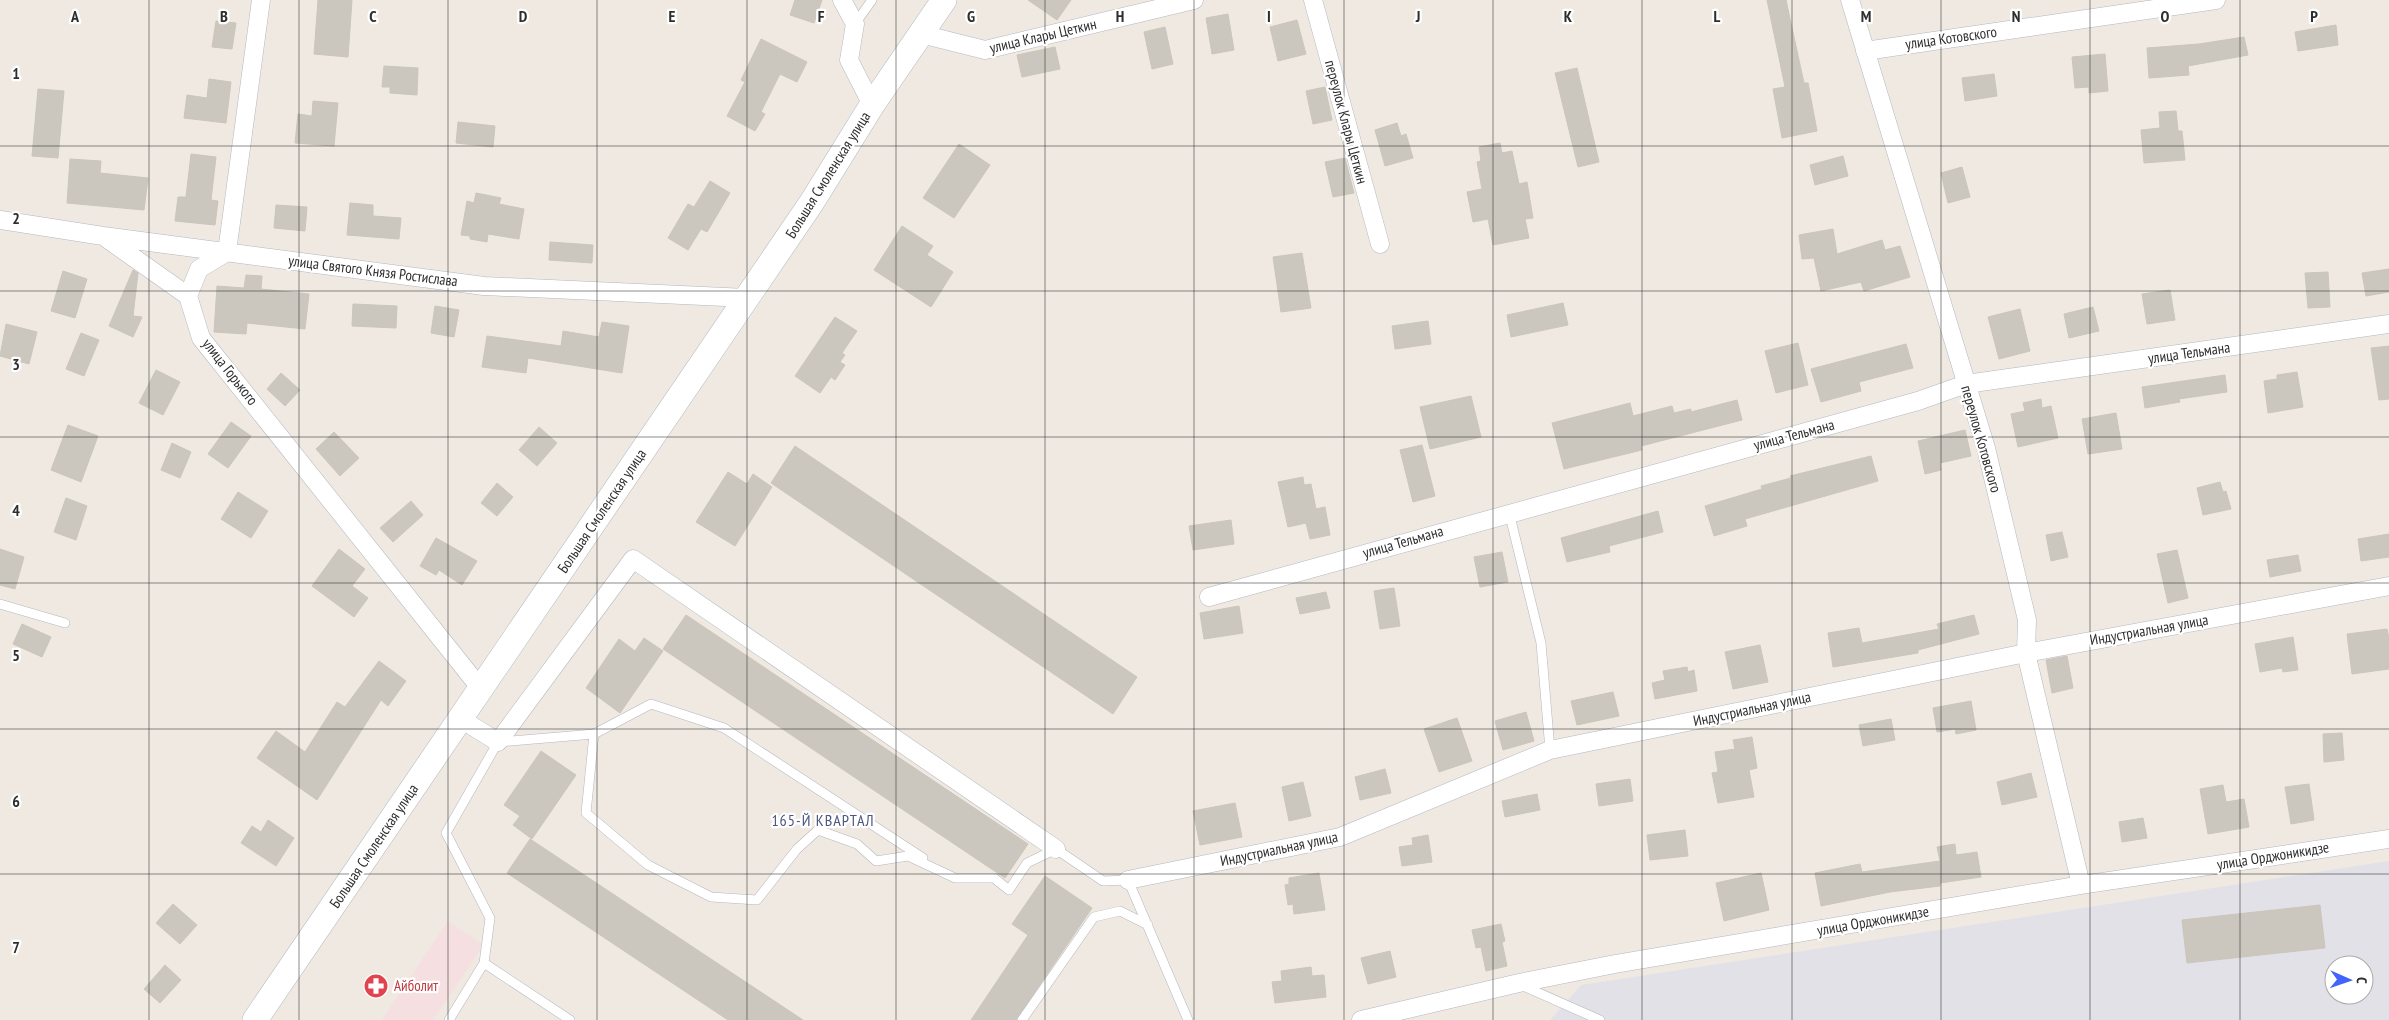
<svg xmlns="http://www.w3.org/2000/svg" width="2389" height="1020" font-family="'PT Sans Narrow',sans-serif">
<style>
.industrial{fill:#e3e1e8;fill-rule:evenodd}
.medical{fill:#f5dfe0}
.building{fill:#cbc7bf;stroke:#cbc5ba}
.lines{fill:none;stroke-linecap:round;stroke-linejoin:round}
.service-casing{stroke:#b4b7c1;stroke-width:10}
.minor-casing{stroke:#b4b7c1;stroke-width:19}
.secondary-casing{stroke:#b4b7c1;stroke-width:26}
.service{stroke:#fff;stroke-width:9}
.minor{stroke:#fff;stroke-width:18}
.secondary{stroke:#fff;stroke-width:25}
.grid{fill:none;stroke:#2e2e2e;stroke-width:1;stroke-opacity:0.55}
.labels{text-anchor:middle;stroke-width:4.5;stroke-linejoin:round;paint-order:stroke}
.street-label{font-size:15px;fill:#2e2e2e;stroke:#fff}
.health-label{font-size:15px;fill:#be3a42;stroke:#fff;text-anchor:start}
.neighbourhood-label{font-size:16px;letter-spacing:1px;fill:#4d5680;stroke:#fff}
.grid-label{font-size:16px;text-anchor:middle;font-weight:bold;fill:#2e2e2e;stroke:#fff;stroke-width:4.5;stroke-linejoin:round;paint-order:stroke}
</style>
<rect width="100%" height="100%" fill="#efe9e1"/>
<path class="industrial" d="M2389,861v159h-839l31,-35zM2334,965h30v30h-30z"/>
<path class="medical" d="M448,921l35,24 -50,75h-51z"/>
<path class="building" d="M318,0h34l-4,57 -34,-3z
M795,0h27l-8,23 -24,-8z
M1028,0h43l-14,20z
M1767,0h19l18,83h4l9,48 -35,7 -9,-49 12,-2z
M1228,14l6,36 -22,4 -6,-36z
M1297,20l9,34 -28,7 -8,-34z
M216,21l20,2 -4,26 -20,-2z
M2336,25l2,20 -40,6 -3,-19z
M1165,27l8,37 -21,5 -8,-37z
M2244,37l4,18 -60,11 1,9 -40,3 -2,-30 52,-4z
M761,39l46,23 -10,20 -17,-8 -19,38 4,2 -10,17 -28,-15 18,-34 -4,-2z
M1055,47l5,22 -38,8 -5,-22z
M2105,54l3,37 -19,2v-6l-14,1 -3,-31z
M384,66l34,2 -1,27 -27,-2v-6h-8z
M1577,68l22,94 -21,5 -23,-94z
M1994,74l3,22 -32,5 -3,-23z
M209,79l22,3 -5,41 -42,-5 3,-23 20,3z
M1325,87l7,33 -19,4 -7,-33z
M38,89l26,2 -6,67 -26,-2z
M313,101l25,2 -4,43 -39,-3 3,-29 14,2z
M2176,111l2,20h4l3,29 -41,3 -3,-33 19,-2 -1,-16z
M458,122l37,4 -2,21 -37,-4z
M1397,123l4,13 5,-2 7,24 -28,8 -10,-36z
M1500,143l2,10 10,-2 7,33 8,-2 6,36 -8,1 4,19 -36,7 -5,-26 -15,3 -6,-30 15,-3 -5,-27 4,-1 -2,-14z
M959,144l31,21 -36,53 -31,-20z
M191,154l25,3 -5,43 7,1 -3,24 -40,-4 3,-24h8z
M1843,156l5,20 -33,9 -5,-20z
M1345,158l9,35 -21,4 -8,-35z
M70,159l31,2 -1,12 48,5 -4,32 -77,-7z
M1962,167l8,30 -22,6 -7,-30z
M710,181l20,12 -23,39 -6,-3 -13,21 -20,-12 20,-34 6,3z
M476,193l25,5 -2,6 25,5 -5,30 -31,-5 -1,8 -17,-3v-3l-9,-1 6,-34 7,2z
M350,203l23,2v11l28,2 -2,21 -52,-4z
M276,205l31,2 -2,24 -31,-3z
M902,226l31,20 -6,9 26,17 -22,35 -57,-37z
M1833,229l4,25 45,-14 3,10 15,-4 10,31 -46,14 -3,-9 -40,9 -7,-33 -12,1 -3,-24z
M550,242l43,3 -1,18 -43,-3z
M1302,253l9,55 -30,4 -8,-55z
M2389,269v23l-23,4 -4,-23z
M133,270l5,3 -5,43 9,1 -9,20 -24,-11z
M63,271l24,8 -12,39 -24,-7z
M2328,272l2,35 -22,1 -3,-35z
M246,275l16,1 -1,13 48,5 -4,35 -58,-6 -1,11 -32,-2 3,-46 27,2z
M2170,290l5,30 -28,4 -5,-30z
M1563,303l5,22 -57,12 -4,-22z
M353,304l44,2 -1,22 -44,-2z
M435,306l24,4 -5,27 -23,-4z
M2093,307l6,24 -30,7 -5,-24z
M2020,309l10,42 -31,8 -11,-42z
M835,317l22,14 -15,22 3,2 -5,7 5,3 -10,15 -4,-3 -11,16 -25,-17z
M1428,321l3,23 -36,5 -3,-23z
M602,322l27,4 -7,47 -94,-15 -2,15 -44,-6 5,-31 74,10 2,-15 36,6z
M6,324l31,8 -8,32 -29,-8z
M81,333l18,7 -15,36 -18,-7z
M1798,343l10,42 -32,8 -11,-42z
M1906,344l7,24 -54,14 2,9 -40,11 -10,-33z
M2389,346v53l-10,1 -8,-52z
M156,370l24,12 -17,33 -24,-12z
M2297,372l6,35 -35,6 -4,-32 13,-2v-4z
M281,373l19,17 -15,16 -18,-17z
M2225,375l2,17 -48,7 1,3 -35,6 -3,-21z
M1471,396l10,41 -51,12 -10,-42z
M2041,399l1,9 9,-2 7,32 -40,9 -7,-33 14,-3 -2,-8z
M1737,400l5,20 -101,26 1,4 -78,19 -12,-46 78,-20 3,13 39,-10 2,7 17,-4v3z
M2116,413l6,36 -34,5 -6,-35z
M231,422l20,14 -23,32 -20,-14z
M68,425l30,11 -17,46 -30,-12z
M539,427l18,16 -20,23 -18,-16z
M1965,430l6,26 -31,7 1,7 -16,4 -7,-33z
M334,432l25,26 -19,18 -24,-27z
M172,443l19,9 -11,26 -19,-8z
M1422,445l13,51 -22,6 -13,-52z
M795,446l342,231 -24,37 -342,-231z
M1871,456l7,25 -133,38 2,7 -33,10 -9,-30 57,-17 -1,-3 30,-8 -1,-2z
M728,472l19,12 6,-10 19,13 -37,59 -39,-24z
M1303,477l1,8 7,-1 5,25 9,-2 5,28 -20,4 -4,-16 -18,4 -10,-45z
M2220,482l3,10 3,-1 5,18 -28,6 -6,-27z
M497,483l16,14 -16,19 -16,-13z
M238,492l30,19 -17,27 -30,-19z
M66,498l21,8 -11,34 -22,-8z
M411,501l12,14 -30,27 -13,-14z
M1658,511l5,21 -54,14 1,6 -43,10 -6,-24z
M1231,520l3,24 -41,6 -4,-24z
M2062,532l6,25 -17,4 -5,-26z
M2389,534v23l-28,4 -3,-22z
M436,538l41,23 -15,24 -23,-15 -3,5 -16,-9z
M0,549l24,8 -9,32 -15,-4z
M339,549l26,20 -13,17 16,12 -14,19 -42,-31z
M2177,550l11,48 -20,5 -11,-49z
M1502,552l6,30 -28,5 -6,-30z
M2298,555l3,16 -31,6 -3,-17z
M1394,588l6,38 -20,3 -6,-38z
M1326,592l4,16 -30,6 -4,-16z
M1239,606l4,27 -39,6 -4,-26z
M686,615l342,229 -23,34 -342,-229z
M1974,615l5,19 -61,16v3l-85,14 -5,-34 31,-5 3,15 77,-14 -2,-5z
M22,624l29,13 -9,20 -29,-13z
M2387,629l2,9v31l-37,5 -5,-40z
M2293,637l5,33 -15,2 -1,-4 -22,4 -5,-28z
M644,638l19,13 -43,62 -34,-25 33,-49 16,12z
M1760,645l8,37 -35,7 -8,-37z
M2067,656l6,32 -21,5 -6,-33z
M379,661l27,20 -18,25 -7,-6 -64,100 -60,-42 19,-27 29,21 32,-50 8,5z
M1687,667l1,5 6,-2 3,21 -42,8 -3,-16 13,-3 -2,-9z
M1613,692l6,24 -42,9 -6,-24z
M1971,701l5,29 -20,4 -1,-5 -18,3 -4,-24z
M1526,712l8,29 -31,9 -8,-29z
M1457,718l15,43 -33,11 -15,-43z
M1891,719l4,21 -32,6 -4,-21z
M2342,733l2,27 -20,2 -1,-28z
M1752,737l5,31 -8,2 5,27 -36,6 -6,-30 6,-1 -3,-20 20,-3 -2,-9z
M541,751l35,24 -44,64 -19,-14 7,-9 -16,-11z
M1385,769l6,24 -31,7 -5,-23z
M2031,773l6,24 -35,8 -5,-23z
M1630,779l3,22 -34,5 -3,-22z
M1303,782l8,34 -22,5 -7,-34z
M2309,784l5,36 -23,4 -6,-37z
M2223,785l3,17 18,-3 5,28 -41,7 -8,-45z
M1537,794l3,16 -35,7 -3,-16z
M1235,803l7,34 -42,8 -7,-34z
M2143,818l4,20 -25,4 -3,-20z
M268,820l26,18 -18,28 -35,-23 11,-17 9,6z
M1685,830l3,26 -38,4 -3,-25z
M1428,835l4,27 -30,4 -3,-19 14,-2 -1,-7z
M530,839l273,181h-75l-221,-147z
M1955,844l1,11 21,-3 4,25 -41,6v3l-50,6 -69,14 -6,-33 45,-9 2,8 78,-11 -3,-14z
M1319,873l6,37 -31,4 -1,-10 -5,1 -3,-20 4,-1v-6z
M1761,873l8,37 -45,11 -8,-38z
M1045,876l47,32 -76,112h-45l57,-85 -16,-11z
M173,904l24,21 -17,19 -24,-21z
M2320,905l5,43 -138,15 -5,-43z
M1501,924l4,17 -3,1 5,24 -21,5 -5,-24 -5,1 -4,-18z
M1390,951l6,26 -28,7 -7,-26z
M165,965l16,15 -21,23 -16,-14z
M1311,967l1,9 12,-1 2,22 -51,6 -3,-21 10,-1 -1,-10z"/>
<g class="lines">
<defs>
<path id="service" d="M855,24l17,-24
M1509,512l32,131 9,107
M0,604l65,19
M594,734l-8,79 62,52 63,32 46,3 40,-51 21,-19 39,14 19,17 32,-5 47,22h39l15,12 18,-27 29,-14 47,32 25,-1 60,140
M484,963l86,57
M1521,985l79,35
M449,1020l35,-57 6,-45 -44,-85 52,-91 96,-8 57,-30 73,24 199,130
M1022,1020l72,-103 26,-6 28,14"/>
<path id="minor" d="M261,0l-34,252 -28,17 -11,27 13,42 280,351
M842,0l13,24 -6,36 23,45
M1313,0l67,244
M1850,0l136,448 41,172 -1,33 55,232
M921,34l64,16 209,-50
M1865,51l351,-51
M0,220l103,16 381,50 263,12
M106,238l82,58
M1209,597l709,-196 48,-17 423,-60
M461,719l37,23 135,-183 423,290
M1128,880l212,-43 210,-87 476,-97 363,-67
M1361,1020l158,-37 96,-19 466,-79 308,-46"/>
<path id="secondary" d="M255,1020l557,-818 60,-97 72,-105"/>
</defs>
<use href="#service" class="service-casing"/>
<use href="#minor" class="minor-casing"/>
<use href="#secondary" class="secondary-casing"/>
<use href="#service" class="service"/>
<use href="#minor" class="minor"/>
<use href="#secondary" class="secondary"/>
</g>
<path class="grid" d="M149,0v1020M299,0v1020M448,0v1020M597,0v1020M747,0v1020M896,0v1020M1045,0v1020M1194,0v1020M1344,0v1020M1493,0v1020M1642,0v1020M1792,0v1020M1941,0v1020M2090,0v1020M2240,0v1020M0,146h2389M0,291h2389M0,437h2389M0,583h2389M0,729h2389M0,874h2389"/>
<defs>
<symbol id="pharmacy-disc" viewBox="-11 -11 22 22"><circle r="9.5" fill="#e0444e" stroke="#fff"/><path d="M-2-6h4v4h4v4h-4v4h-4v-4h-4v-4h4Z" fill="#fff"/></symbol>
</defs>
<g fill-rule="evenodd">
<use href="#pharmacy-disc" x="362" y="972" width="28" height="28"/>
</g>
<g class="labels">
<g class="street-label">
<text transform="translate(1043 36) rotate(-13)" y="5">улица Клары Цеткин</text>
<text transform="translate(1951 38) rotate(-8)" y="5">улица Котовского</text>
<text transform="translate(1346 122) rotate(75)" y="5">переулок Клары Цеткин</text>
<text transform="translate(828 175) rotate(-58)" y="5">Большая Смоленская улица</text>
<text transform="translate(373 271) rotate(7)" y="5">улица Святого Князя Ростислава</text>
<text transform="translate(2189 353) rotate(-8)" y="5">улица Тельмана</text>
<text transform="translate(230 372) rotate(52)" y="5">улица Горького</text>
<text transform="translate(1794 435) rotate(-15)" y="5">улица Тельмана</text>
<text transform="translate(1981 439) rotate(74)" y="5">переулок Котовского</text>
<text transform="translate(602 511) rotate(-56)" y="5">Большая Смоленская улица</text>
<text transform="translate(1403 542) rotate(-16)" y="5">улица Тельмана</text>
<text transform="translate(2149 630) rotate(-10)" y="5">Индустриальная улица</text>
<text transform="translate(1752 709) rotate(-12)" y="5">Индустриальная улица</text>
<text transform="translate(374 846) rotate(-56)" y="5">Большая Смоленская улица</text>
<text transform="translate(1279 849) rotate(-12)" y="5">Индустриальная улица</text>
<text transform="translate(2273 856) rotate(-9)" y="5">улица Орджоникидзе</text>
<text transform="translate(1873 921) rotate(-10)" y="5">улица Орджоникидзе</text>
</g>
<g class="health-label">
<text x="394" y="991">Айболит</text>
</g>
<g class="neighbourhood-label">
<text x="823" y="826">165-Й КВАРТАЛ</text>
</g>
</g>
<g class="grid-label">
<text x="75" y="22">A</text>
<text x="224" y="22">B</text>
<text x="373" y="22">C</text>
<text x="523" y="22">D</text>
<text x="672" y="22">E</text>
<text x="821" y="22">F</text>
<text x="971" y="22">G</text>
<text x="1120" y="22">H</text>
<text x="1269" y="22">I</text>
<text x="1418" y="22">J</text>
<text x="1568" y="22">K</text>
<text x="1717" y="22">L</text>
<text x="1866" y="22">M</text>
<text x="2016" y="22">N</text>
<text x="2165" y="22">O</text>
<text x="2314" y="22">P</text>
<text x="16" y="79">1</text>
<text x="16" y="224">2</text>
<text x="16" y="370">3</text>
<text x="16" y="516">4</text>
<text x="16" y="661">5</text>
<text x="16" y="807">6</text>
<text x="16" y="953">7</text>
</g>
<g transform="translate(2349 980) rotate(92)"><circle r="24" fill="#ffffff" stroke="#ababab"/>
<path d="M0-4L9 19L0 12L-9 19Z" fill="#4264fb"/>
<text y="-8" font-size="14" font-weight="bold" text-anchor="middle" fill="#2e2e2e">С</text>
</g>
</svg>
